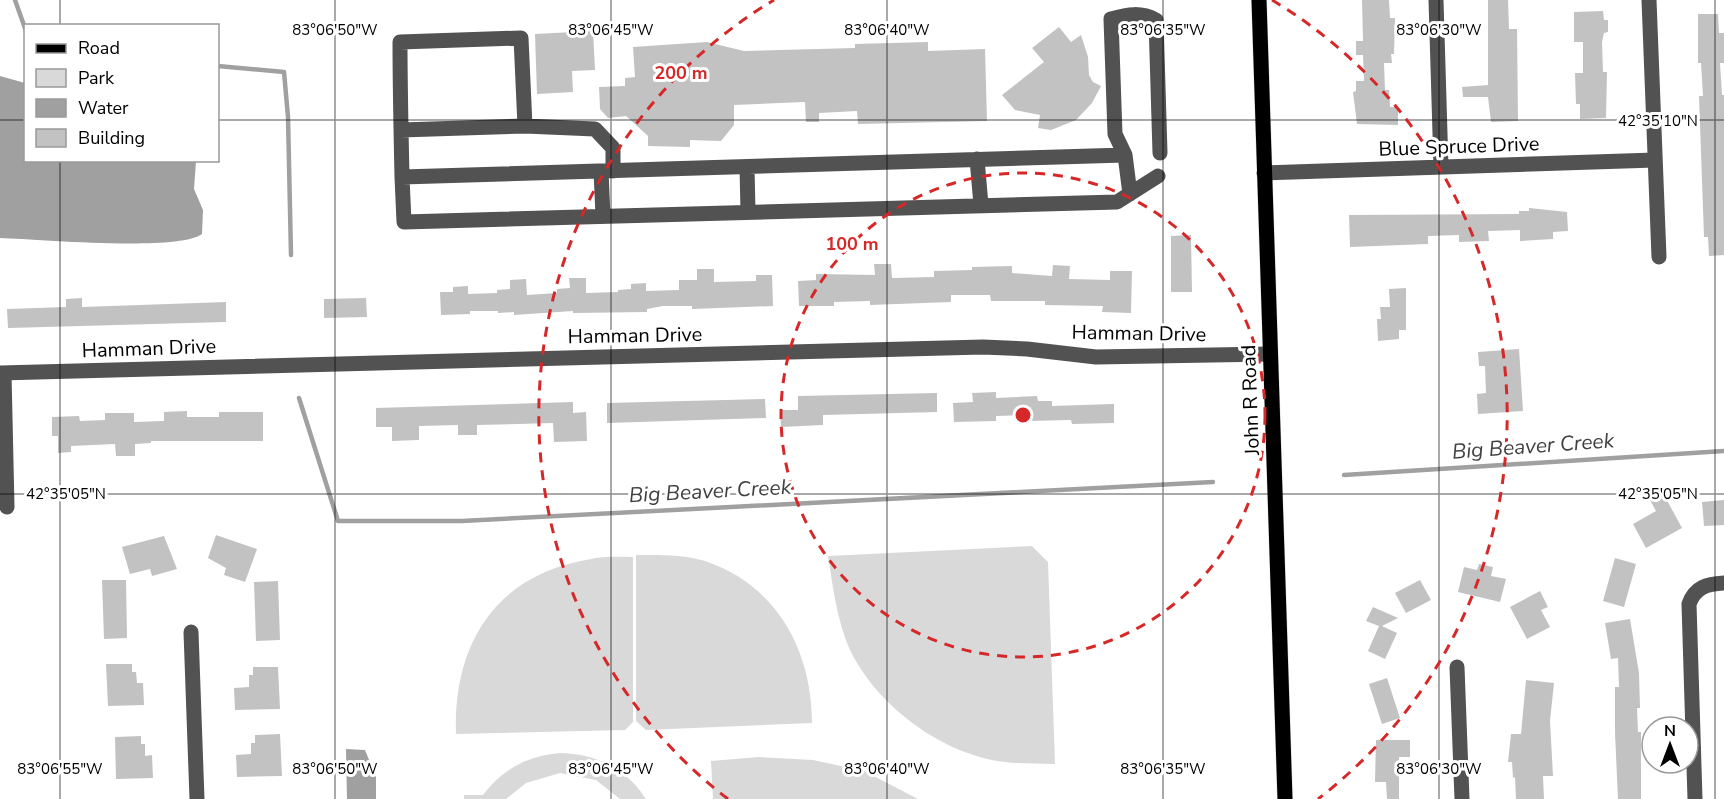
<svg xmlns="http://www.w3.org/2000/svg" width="1724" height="799" font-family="'Nunito Sans',sans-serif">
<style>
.green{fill:#d9d9d9}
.water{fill:#a0a0a0}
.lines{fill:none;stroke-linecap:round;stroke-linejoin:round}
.stream{stroke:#a0a0a0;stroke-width:4.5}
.building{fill:#c2c2c2}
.major-casing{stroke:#dbdbdb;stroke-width:16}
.minor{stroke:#525252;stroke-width:15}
.major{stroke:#000;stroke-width:15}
.ticks{fill:none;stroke:#000;stroke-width:1.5;stroke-opacity:0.45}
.ring{fill:none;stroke:#d62828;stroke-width:3;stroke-dasharray:10 8}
.labels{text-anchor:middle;stroke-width:6;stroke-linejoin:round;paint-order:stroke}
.street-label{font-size:20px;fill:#000;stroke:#fff}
.water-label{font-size:21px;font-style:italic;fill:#414141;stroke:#fff}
.ticks-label{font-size:15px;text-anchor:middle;fill:#000;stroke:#fff;stroke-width:6;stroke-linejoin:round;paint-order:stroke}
.centre{fill:#d62828;stroke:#fff;stroke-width:3}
.ring-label{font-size:18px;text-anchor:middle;font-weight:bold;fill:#d62828;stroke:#fff;stroke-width:6;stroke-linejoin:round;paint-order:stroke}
</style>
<rect width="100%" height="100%" fill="#fff"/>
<path class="green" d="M1032,546l16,16 7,202c-16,-1 -34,0 -50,-2 -62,-7 -128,-56 -155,-112 -13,-29 -17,-63 -22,-94z
M636,555c23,0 46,-1 69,6 72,24 107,90 107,162l-166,7 -10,-9z
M633,557v165l-8,8 -169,4c-3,-92 41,-160 135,-175 13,-3 28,-2 42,-2z
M560,753c36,1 66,15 86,46h-26l-24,-19 -36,-7 -34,10 -20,16h-42v-4h19c20,-26 44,-39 77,-42z
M759,757l54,3 51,11 54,28h-205l-2,-38z"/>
<path class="water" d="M0,76l25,7 1,77 170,1 -2,28 9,21 -1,24c-24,18 -166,5 -202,4z
M346,749l19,1 11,27v22h-29z"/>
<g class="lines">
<path class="stream" d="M15,0l11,31
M218,66l66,6 4,45 3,138
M299,398l39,123h124l751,-39
M1344,475l380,-24"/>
</g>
<path class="building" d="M1362,0h27l1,18h5l-1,36h-3l1,9h-8l1,27h4l1,17h8v18l-41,-1 -4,-32 3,-1v-10h8l-1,-26h-7v-14h7z
M1488,0h20l1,29h8l1,92 -27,1 -3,-25h-25l-1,-10 26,-2z
M1603,11l1,9h4v12l-4,1 -2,9 1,30h4l-1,46 -26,1v-15h-4l-1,-31h8v-31h-9v-30z
M1698,14h20l1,19h5v30h-4l2,32h2v160l-15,1 -1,-19h-4l-5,-141h4l-2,-33h-3z
M1059,27l12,15 10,-7 7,22 1,18 4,7 8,4 -9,17 -16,17 -25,10 -13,-2 2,-13 -25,-5 -13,-15 42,-33 -12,-14z
M593,31l2,39 -23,1 1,21 -36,2 -2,-60z
M707,42l37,9 111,-3v-4l73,-2v9l57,-2 2,72 -129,3 -1,-13 -38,2v9h-13l-1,-20 -71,3v20l-13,16 -31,-1v7l-42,-1v-10l-22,-20 -18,2 -8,-9 -1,-22 26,-1v-8l10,-1 -2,-30z
M1529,208l38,4 1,19 -15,1v7l-33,2v-11l-32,1 1,10 -30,1v-7l-31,1v8l-78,3 -1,-32 170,-1v-3h10z
M1191,235l1,57h-21v-56z
M874,264h17l1,14 42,-1v-6l38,-1v-3l40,-1v7l40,3 1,-11 17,1 -1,13 41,1v-9h22l-1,42 -29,-1 1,-6 -58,-1v-4h-54l-1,-6h-39v7l-81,3v-4l-36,1v4h-35l-1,-25 18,-1v-6l59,1z
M697,269h17v13l42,-1v-6h16l1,31 -81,3v-3h-29l-16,3v3l-74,1v-2l-59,4v-3l-16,1v-2h-28v3l-29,1 -1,-23h13v-5l15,-1v8l29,-1v-3l13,-1v-9l16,-1 1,16 30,-2v-4l13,-1 -1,-10h17v15l32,-1v-2l13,-1v-5l15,-1v8l33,-1v-10h18z
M1406,288v42h-7v9l-21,2 -1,-22h4l-1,-12h10l-1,-18z
M82,298v9l144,-5v20l-218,6 -1,-19 59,-2v-8z
M366,298l1,19 -43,1v-19z
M1519,349l4,62 -45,3 -1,-20 9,-1 -1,-27h-6l-1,-14z
M996,392v6l41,-2 1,5h14v5l62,-2v19l-42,1 -1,-4 -45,1v-6l-30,1v5l-42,1 -1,-19 20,-1 -1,-9z
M937,393v19l-114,3v10l-42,2 -1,-17h18v-14z
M765,399l1,19 -159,5v-20z
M573,402v11l13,-1 1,29 -33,1 -1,-19 -76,2v10h-19v-10l-39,1v14l-27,1v-14h-16v-19z
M187,411v6h32v-5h44v29h-112v2l-16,1v12h-19l-1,-12 -44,2v6l-13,1v-17h-6v-19l27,-1 1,5 25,-1v-7h29v9l30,-1v-9z
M1663,493l19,35 -36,20 -13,-24 23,-13 -6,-11z
M1724,500v25l-20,1 -2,-24z
M216,535l41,14 -12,33 -21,-7 2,-7 -18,-10z
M164,536l13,33 -25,7 -2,-7 -20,5 -8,-27z
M1615,558l21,6 -12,43 -21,-6z
M1479,564l14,3 -2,9 15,3 -6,23 -42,-10 6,-25 13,3z
M102,580h24l1,58 -23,1z
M1420,580l11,20 -25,13 -11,-20z
M278,581l2,59 -24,1 -2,-59z
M1540,591l8,16 -7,3 9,17 -23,12 -17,-32z
M1373,607l25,11 -16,8 15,7 -12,26 -17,-8 11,-25 -13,-5z
M1630,619l9,54 1,35h-3l1,24h3v67h-23l-3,-66v-46h4l-1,-29 -7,1 -6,-36z
M106,664h26v8h4l1,11h6l1,22 -36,1z
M253,667h25l2,42 -45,1 -1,-22 15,-1v-12h4z
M1387,678l13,40 -18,6 -13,-40z
M1526,680l28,3 -4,38 3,55h-10l1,23h-28l-1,-22 -2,1 -1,-16h-4l3,-28h10z
M280,734l2,42 -45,1 -1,-22 15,-1v-11h4v-8z
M141,736v8h4v12l7,-1 1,23 -37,1 -1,-42z
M1376,740h34v17h-11v42h-12l-1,-17h-11z"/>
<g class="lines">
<defs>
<path id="major" d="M1259,0l26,799"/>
</defs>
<use href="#major" class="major-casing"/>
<path class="minor" d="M1436,0l5,167
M1649,0l10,257
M525,126l70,3 18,19v23
M401,130l124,-4 -4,-88 -121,4c0,45 1,90 2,135
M1125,155l-723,22 2,45 713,-20 41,-26
M977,159l4,46
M747,167l1,45
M601,171l2,45
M1264,173l391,-13
M1130,194l-5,-39 -10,-21 -4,-115c17,-5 30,-7 45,1l4,133
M0,373l983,-26 44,2 69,8 174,-3
M4,373l3,134
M191,632l6,167
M1457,667l5,132
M1695,799l-6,-195c6,-17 18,-20 35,-21"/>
<use href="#major" class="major"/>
</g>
<path class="ticks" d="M60,0v26M335,0v799M611,0v799M887,0v799M1163,0v799M1439,0v799M1715,0v799M0,120h26M218,120h1506M60,160v639M0,494h1724"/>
<g class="ring">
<circle cx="1023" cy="415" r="242"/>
<path d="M728 799A484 484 0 0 1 774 0M1272 0A484 484 0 0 1 1318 799"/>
</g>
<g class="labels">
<g class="street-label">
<text transform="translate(1459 146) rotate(-2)" y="7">Blue Spruce Drive</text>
<text transform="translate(1139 333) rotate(1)" y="7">Hamman Drive</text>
<text transform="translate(635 335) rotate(-1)" y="7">Hamman Drive</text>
<text transform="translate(149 348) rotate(-2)" y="7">Hamman Drive</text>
<text transform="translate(1250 400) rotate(-92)" y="7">John R Road</text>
</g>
<g class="water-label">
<text transform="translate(1533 446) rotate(-4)" y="7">Big Beaver Creek</text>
<text transform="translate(710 491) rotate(-3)" y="7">Big Beaver Creek</text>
</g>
</g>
<g class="ticks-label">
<text x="335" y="35">83°06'50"W</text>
<text x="611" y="35">83°06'45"W</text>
<text x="887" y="35">83°06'40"W</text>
<text x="1163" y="35">83°06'35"W</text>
<text x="1439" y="35">83°06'30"W</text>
<text x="1658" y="126">42°35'10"N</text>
<text x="66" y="499">42°35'05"N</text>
<text x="1658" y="499">42°35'05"N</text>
<text x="60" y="774">83°06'55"W</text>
<text x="335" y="774">83°06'50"W</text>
<text x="611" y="774">83°06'45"W</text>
<text x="887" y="774">83°06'40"W</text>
<text x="1163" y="774">83°06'35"W</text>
<text x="1439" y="774">83°06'30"W</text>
</g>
<circle cx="1023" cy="415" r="9" class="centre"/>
<g class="ring-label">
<text x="681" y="79">200 m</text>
<text x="852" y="250">100 m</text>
</g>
<rect x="24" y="24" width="195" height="138" fill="#ffffff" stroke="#999999" stroke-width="1.5"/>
<rect x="36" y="44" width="30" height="9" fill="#000000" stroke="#999999" stroke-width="1.5"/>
<text x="78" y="54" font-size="18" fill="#000000">Road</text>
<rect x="36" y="69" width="30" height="18" fill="#d9d9d9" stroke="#999999" stroke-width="1.5"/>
<text x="78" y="84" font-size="18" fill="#000000">Park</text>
<rect x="36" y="99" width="30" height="18" fill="#a0a0a0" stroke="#999999" stroke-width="1.5"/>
<text x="78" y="114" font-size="18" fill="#000000">Water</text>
<rect x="36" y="129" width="30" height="18" fill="#c2c2c2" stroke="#999999" stroke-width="1.5"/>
<text x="78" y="144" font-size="18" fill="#000000">Building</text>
<g transform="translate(1670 745)"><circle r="28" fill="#ffffff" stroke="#999999" stroke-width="1.5"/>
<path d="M0-4.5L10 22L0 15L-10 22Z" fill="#000000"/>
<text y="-9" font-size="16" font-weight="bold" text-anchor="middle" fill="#000000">N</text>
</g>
</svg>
